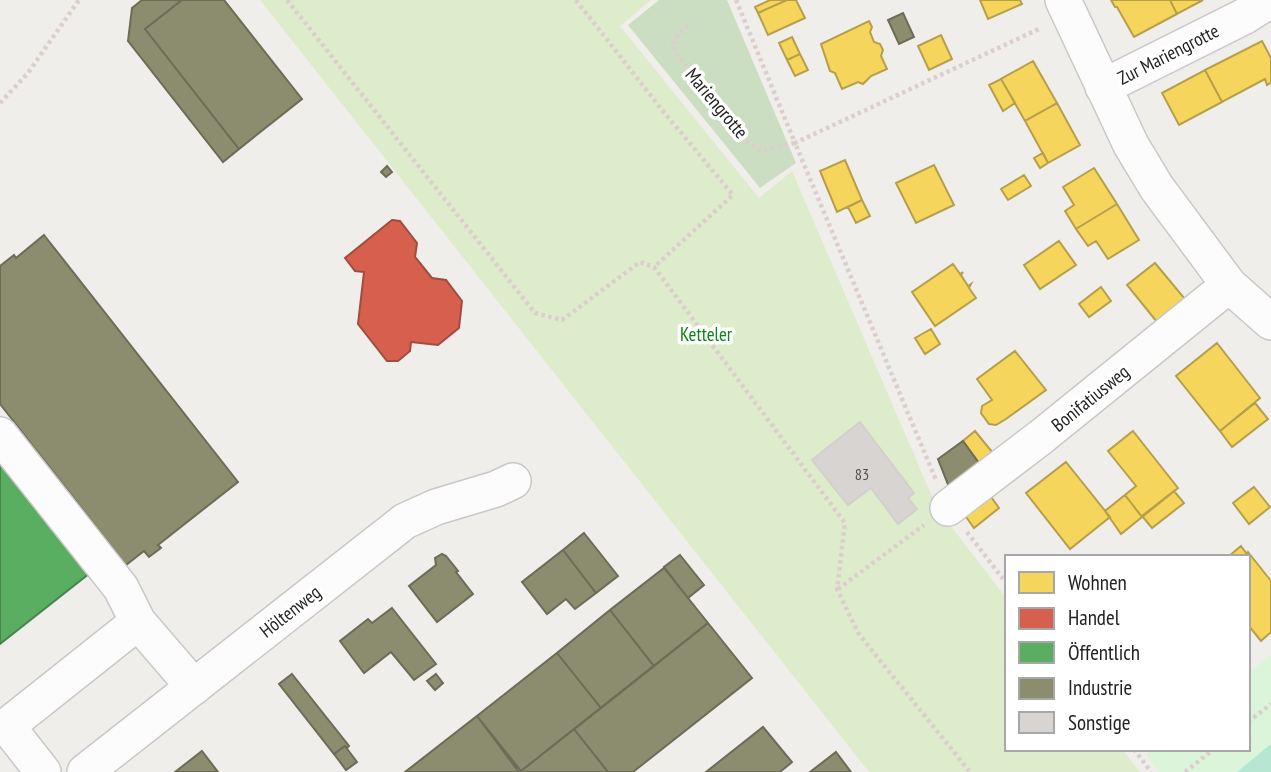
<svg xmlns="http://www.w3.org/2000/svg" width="1271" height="772" font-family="'PT Sans Narrow',sans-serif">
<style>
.grass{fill:#ddeccb}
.forest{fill:#cbdec1}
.park{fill:#daf5da}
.pitch{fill:#b7e6d2}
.homes{fill:#f6d55c;stroke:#b69f4b;stroke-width:2}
.shops{fill:#d6604d;stroke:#a04d40;stroke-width:2}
.public{fill:#5aae61;stroke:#49844e;stroke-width:2}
.industry{fill:#8c8c6e;stroke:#6c6c57;stroke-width:2}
.building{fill:#d7d4d2;stroke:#d3d0cc;stroke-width:2}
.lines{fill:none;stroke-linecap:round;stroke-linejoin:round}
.minor-casing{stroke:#c9c8c7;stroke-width:38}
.path{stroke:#dccecd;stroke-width:4.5;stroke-dasharray:3.5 3.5;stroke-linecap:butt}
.minor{stroke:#fdfcfc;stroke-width:35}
.labels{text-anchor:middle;stroke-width:7;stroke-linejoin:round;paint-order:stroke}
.number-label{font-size:16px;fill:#4f4e4e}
.street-label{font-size:19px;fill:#222;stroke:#fff}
.park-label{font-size:19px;fill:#0c8416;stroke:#fff}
</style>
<rect width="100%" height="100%" fill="#f0eeeb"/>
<path class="grass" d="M260,0h391l-31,26 139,172 33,-27 145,337 70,91v150h115l18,23h-271z"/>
<path class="forest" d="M659,0h68l69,163 -36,25 -132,-163z"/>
<path class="park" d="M1271,655v117h-112l-13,-17 7,-6h95v-76z"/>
<path class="pitch" d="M1271,744v28h-34z"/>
<path class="homes" d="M770,0h17l-29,13 -3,-6z
M787,0h9l9,18 -37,17 -10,-22z
M980,0h40l2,4 -34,15z
M1111,0h59l7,14 -43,23 -17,-30h-2z
M1170,0h33l-26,14z
M869,21l3,6 -2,5 4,10 6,2 3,6 -2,6 6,13 -16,7 -8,8 -5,-2 -16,7 -7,-16 -5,-2 -9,-27z
M941,35l11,24 -23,11 -11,-24z
M792,37l8,17 -13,6 -8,-17z
M1262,41l9,17v25l-4,2 -2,-6 -43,23 -17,-32z
M800,54l8,16 -13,6 -8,-16z
M1033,61l24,42 -32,18 -24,-42z
M1205,70l17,32 -43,23 -17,-32z
M1001,79l14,24 -12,8 -14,-26z
M1057,103l23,42 -32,18 -23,-42z
M1043,153l5,10 -8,5 -6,-10z
M845,160l17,40 -25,12 -17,-41z
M934,165l20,40 -38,18 -20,-40z
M1094,168l23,36 -41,25 -11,-18 9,-6 -11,-18z
M1024,175l7,11 -23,14 -7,-11z
M862,200l8,16 -14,7 -8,-16z
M1117,204l22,36 -31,19 -12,-18 -8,5 -12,-17z
M1059,241l17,24 -36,24 -16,-24z
M1155,263l30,36 -28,23 -30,-37z
M953,264l7,10 3,-2 -2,3 7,11 3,-2 -2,4 7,10 -41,28 -23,-34z
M1101,287l10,14 -22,16 -10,-13z
M931,329l9,15 -15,10 -10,-16z
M1217,343l43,55 -40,33 -44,-55z
M1015,351l31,39 -40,29 -10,6 -7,-1 -8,-11 1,-7 10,-6 -15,-21z
M1255,403l13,16 -36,28 -12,-16z
M975,431l18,22 -14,10 -16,-22z
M1133,431l45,57 -36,29 -17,-22 11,-9 -28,-35z
M1066,462l44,55 -40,32 -44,-56z
M1254,487l16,20 -21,17 -16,-21z
M1174,491l10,12 -32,25 -10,-12z
M989,494l10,14 -25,20 -10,-14z
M1125,495l17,22 -21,17 -16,-23z
M1241,546l6,8 1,-2 23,29v51l-10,9 -13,-16v-68h-20z"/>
<path class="shops" d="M392,220l8,1 17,22 -2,14 17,21 14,2 16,21 -3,27 -21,17 -27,-3 -1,9 -12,10h-11l-29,-37 6,-52 -9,-1 -10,-13z"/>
<path class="public" d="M9,460l86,109 -95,75v-177z"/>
<path class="industry" d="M142,0h40l-37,29 94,120 -16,13 -95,-121 4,-33z
M182,0h42l78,99 -63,50 -94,-120z
M903,13l11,24 -15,7 -11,-24z
M387,166l5,6 -6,5 -5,-5z
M44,235l194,247 -80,63 3,3 -12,9 -5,-6 -18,14 -126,-161v-138l14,-11 2,3z
M963,441l16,22 -30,24 -11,-28z
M584,533l34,43 -22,17 -33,-43z
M563,550l33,43 -21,16 -9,-10 -19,15 -25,-32z
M442,554l4,2 12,15 -2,1 17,22 -36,28 -28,-36 27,-21 -1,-7z
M680,555l24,30 -16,13 -24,-31z
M664,568l44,55 -54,43 -44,-56z
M392,608l44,56 -22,16 -23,-28 -27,21 -24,-32 28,-22 4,4z
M610,610l44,56 -53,42 -44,-55z
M708,623l44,55 -119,94h-25l-34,-43z
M557,653l44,55 -80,63 -44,-55z
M292,674l57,72 -2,2 -2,-2 -11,8 -55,-70z
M436,674l7,9 -8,7 -8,-9z
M477,716l42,56h-114z
M763,727l29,35 -12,10h-74z
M574,729l34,43h-89l2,-1z
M345,746l12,16 -11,8 -12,-16z
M202,751l16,21h-43z
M836,752l15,20h-41z"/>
<path class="building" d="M860,422l54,71 -6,5 9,11 -19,15 -27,-36 -23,17 -36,-45z"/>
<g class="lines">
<defs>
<path id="minor" d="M1063,0l68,145 26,43 72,97 42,37
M1103,87l142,-71 25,-16
M0,435l121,153 17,34 56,65
M948,508l93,-71 188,-152
M43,772l-36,-46 131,-104
M85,772l320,-251 31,-14 60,-18 17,-8"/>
</defs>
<use href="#minor" class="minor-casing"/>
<path class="path" d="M287,0l248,313 27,7 78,-58 14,5 191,256 -8,66 21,44 112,139
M576,0l86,110 71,85 -79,72
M736,0l59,143 246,-115
M688,25l-15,16 2,11 69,87 18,12 33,-8 141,337
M0,103l28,-30 51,-73
M967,532l40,52
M838,589l86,-64
M1248,722l23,-18
M1134,749l17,23
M1185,772l29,-23"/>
<use href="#minor" class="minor"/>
</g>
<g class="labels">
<g class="number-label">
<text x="862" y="480">83</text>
</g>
<g class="street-label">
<text transform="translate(1168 54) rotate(-27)" y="7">Zur Mariengrotte</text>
<text transform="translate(717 103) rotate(50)" y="7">Mariengrotte</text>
<text transform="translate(1090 398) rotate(-39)" y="7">Bonifatiusweg</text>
<text transform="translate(290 611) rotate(-38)" y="7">Höltenweg</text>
</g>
<g class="park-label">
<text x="706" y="341">Ketteler</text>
</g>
</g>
<rect x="1005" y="555" width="245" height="196" fill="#ffffff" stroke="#a7a7a7" stroke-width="2"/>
<rect x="1019" y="572" width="35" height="21" fill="#f6d55c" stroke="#a7a7a7" stroke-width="2"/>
<text x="1068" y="590" font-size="21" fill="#222222">Wohnen</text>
<rect x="1019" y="608" width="35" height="21" fill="#d6604d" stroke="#a7a7a7" stroke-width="2"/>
<text x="1068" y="625" font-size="21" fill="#222222">Handel</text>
<rect x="1019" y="642" width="35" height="21" fill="#5aae61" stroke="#a7a7a7" stroke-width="2"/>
<text x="1068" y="660" font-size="21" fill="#222222">Öffentlich</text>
<rect x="1019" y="678" width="35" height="21" fill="#8c8c6e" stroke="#a7a7a7" stroke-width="2"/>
<text x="1068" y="695" font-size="21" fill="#222222">Industrie</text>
<rect x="1019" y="712" width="35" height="21" fill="#d7d4d2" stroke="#a7a7a7" stroke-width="2"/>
<text x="1068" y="730" font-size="21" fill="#222222">Sonstige</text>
</svg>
